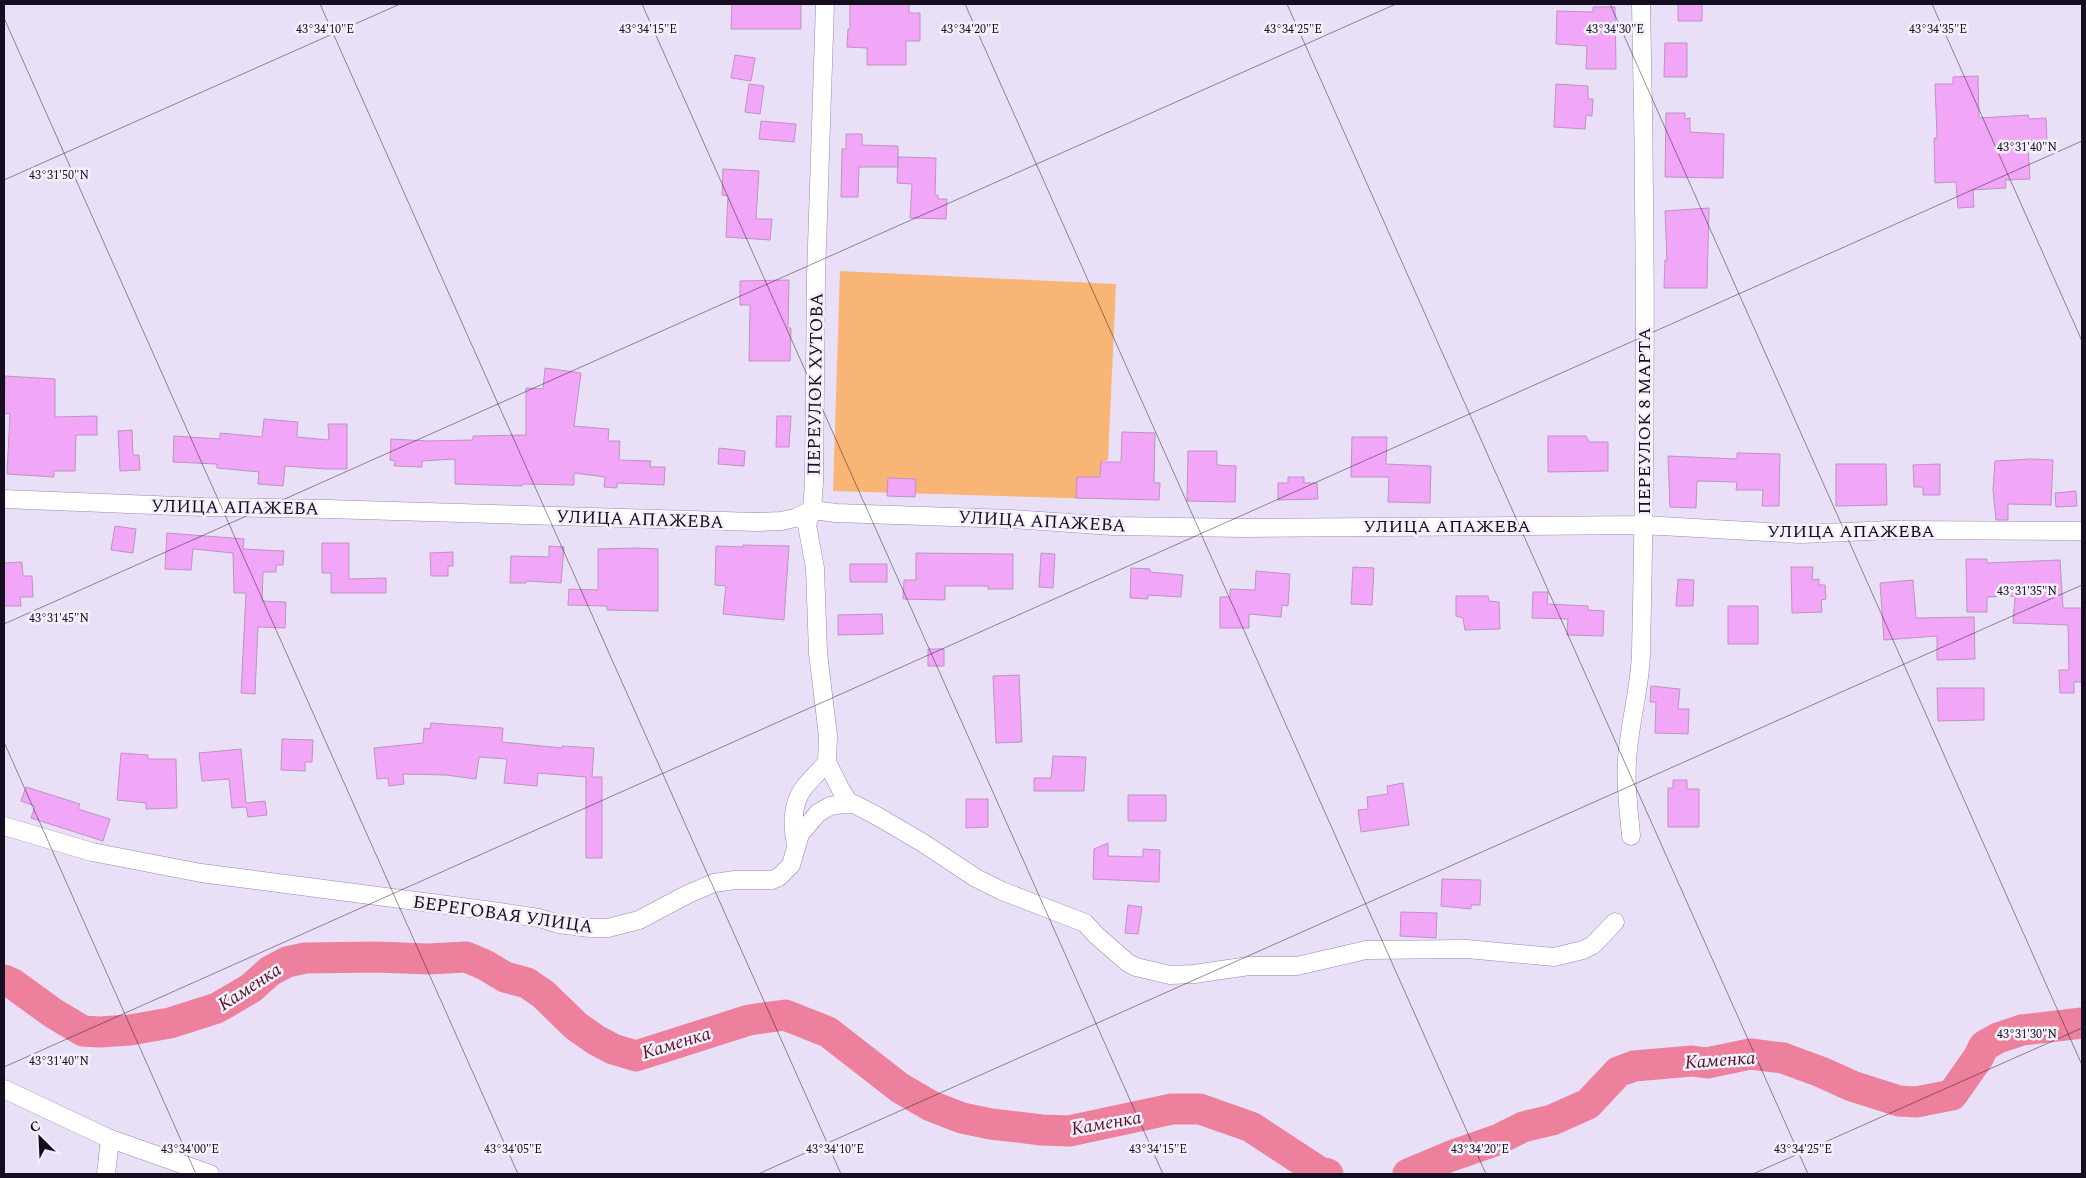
<svg xmlns="http://www.w3.org/2000/svg" width="2086" height="1178" font-family="Spectral,serif">
<style>
.green{fill:#f9b575}
.lines{fill:none;stroke-linecap:round;stroke-linejoin:round}
.river{stroke:#ed809d;stroke-width:31}
.building{fill:#f1a6f7;stroke:#bd93c1}
.minor-casing{stroke:#9b85b9;stroke-width:19}
.minor{stroke:#fff;stroke-width:18}
.ticks{fill:none;stroke:#160d20;stroke-width:1;stroke-opacity:0.45}
.labels{text-anchor:middle;stroke-width:5;stroke-linejoin:round;paint-order:stroke}
.street-label{font-size:18px;fill:#160d20;stroke:#f4f0fb}
.water-label{font-size:19px;font-style:italic;fill:#56122a;stroke:#f4f0fb}
.ticks-label{font-size:12px;text-anchor:middle;fill:#160d20;stroke:#f4f0fb;stroke-width:5;stroke-linejoin:round;paint-order:stroke}
</style>
<rect width="100%" height="100%" fill="#e9e0f7"/>
<path class="green" d="M840,271l276,13 -8,176 -7,2 -2,37 -266,-8z"/>
<g class="lines">
<path class="river" d="M4,980l9,4 40,29 30,18 16,1 31,-2 40,-7 47,-15 34,-20 19,-17 17,-9 18,-4 72,-1 51,2 38,-2 19,8 20,12 22,6 16,11 33,32 20,14 17,9 23,7 113,-36 36,-5 43,17 72,56 31,18 31,12 29,6 51,6 27,1 103,-22h28l51,18 67,44 10,3
M1408,1174l43,-18 46,-16 26,-13 29,-7 36,-16 30,-32 16,-6 58,-5 15,2 43,-9 33,4 38,14 31,14 47,15 17,1 36,-7 26,-37 6,-12 14,-8 24,-8 60,-7"/>
</g>
<path class="building" d="M732,4h69v25h-70z
M850,4h59v9h11v28h-14v24h-39v-17l-20,-1 1,-18h2z
M1678,4h24v17h-24z
M1593,7h22l1,62h-30l1,-23 -31,-2 1,-33 36,1z
M1665,43h22v34h-23z
M735,55l20,3 -4,23 -20,-3z
M1978,76l1,42 49,-3 1,4 17,-1 1,23 -11,1 1,4h-9l2,33 -25,1 1,8 -33,2 1,17 -16,1 -2,-26 -21,1 -1,-45h3l-2,-54h18v-7z
M749,84l15,2 -4,28 -15,-2z
M1556,84l32,2v13h5l-1,17 -6,-1 -1,14 -31,-2z
M1666,113h19v6l5,-1v14l34,2 -1,44 -58,-1z
M761,121l35,3 -2,18 -35,-3z
M846,134h16v11l36,1v21h-39l-1,30h-17l1,-48h4z
M898,157l38,1 -1,37h3v4h9l-1,20 -36,-1 2,-34 -15,-1z
M723,169l36,2 -3,48h16l-2,21 -44,-3 2,-41 -6,-1z
M1709,208l-2,80h-43l1,-28h2l-2,-49z
M789,280l-1,48h3l-1,33h-41l1,-56h-10v-24z
M545,368l36,5 -7,53 35,3 -1,12h12l-1,19 32,1 -1,6h15l-1,18 -47,-2v5l-13,-1 1,-10 -31,-4v12l-52,-1v2l-67,-2v-25l-33,2v6l-28,-1 1,-5 -5,-1 1,-21 37,2 45,-1v-4l53,-1v-47l17,1z
M5,376l50,3v38l42,-1v19h-21l-1,36h-21v6l-47,-3 3,-60 -6,-1z
M777,416h14l-2,31h-13z
M264,419l34,3 -1,15 32,3 -1,-16h19v45h-21l-41,-3 -2,20 -25,-2 1,-12 -42,-4v-4l-44,-2 1,-26 46,3v-6l42,4z
M132,430l1,25h6l1,15 -20,1 -2,-40z
M1122,432l33,1 -1,50h6l-1,17 -83,-2 1,-21h23l1,-15h20z
M1548,436h38l3,6h19v29l-60,1z
M1352,437h35l-1,27 45,2 -1,37 -42,-1 1,-25h-38z
M719,448l26,3 -1,15 -26,-2z
M1188,451h29v14l19,1 -1,36 -48,-1z
M1737,453l43,1 -1,52h-17l1,-16h-27l1,-8 -40,-1 -1,27 -26,-1 -2,-51 69,3z
M2031,459l22,1 -2,45 -43,-1v16h-12l-3,-30 2,-29z
M1836,464h50l1,41 -51,1z
M1940,464v31h-17v-8h-9l-1,-22z
M1288,477h16v6h13l1,16 -40,1v-17h10z
M888,478l28,1 -1,18 -28,-1z
M2076,491l1,15 -21,1 -1,-14z
M115,526l21,3 -3,24 -22,-3z
M167,533l77,6 -1,10 41,2 -1,14h-7v7h-13l-1,29 24,1 -1,26 -27,-1 -3,67 -14,-1 5,-100h-12l-1,-40 -40,-4 -2,21 -26,-1z
M322,543h27v36l37,-1v15h-55v-20h-9z
M743,545l46,1 -5,74 -61,-6 3,-28 -11,-1 1,-39 27,1z
M549,546l15,1 -3,36 -34,-2 -1,2h-16l1,-27 38,1z
M636,548l22,1v62l-51,-1v-4l-39,-1 1,-16 29,1v-41z
M453,552v14h-5v10h-17l-1,-23z
M916,553l97,1v35h-25v-3h-43v14l-42,-1 1,-19h12z
M1041,553l14,1 -2,34 -14,-1z
M1966,559h21v4l73,-3 3,48h19v74h-8v11h-14l-1,-23h10l-1,-45 -55,-2 2,-27 -28,1v15h-20z
M22,562l1,14h9l1,21h-13l1,9h-17v-43z
M850,564h37v18h-37z
M1353,567l21,1 -2,37 -21,-1z
M1791,567h22l-1,13 7,-1v6h6l1,14 -5,1 1,12 -30,1z
M1131,568l19,1v3l33,3 -2,22 -33,-2v4l-18,-1z
M1256,571l34,3 -2,32 -6,-1 -1,12 -32,-3v14h-29v-31h10v-8l25,1z
M1678,579l16,1 -1,26h-17z
M1913,580l3,38 58,-1 1,42 -38,1v-24l-53,4 -4,-57z
M1533,592h15l-1,12 41,2v4l16,1 -1,25 -36,-1 1,-16 -36,-1z
M1456,596h32l1,5 10,1 1,27 -35,1 -2,-12 -7,-2z
M1728,606h30v38h-30z
M882,614l1,20 -45,1v-20z
M928,649h16v17h-16z
M1019,675l3,67 -26,1 -3,-67z
M1651,686l29,3 -2,20h11l-1,25 -33,-1 1,-31h-6z
M1937,688h47v32l-46,1z
M431,723l72,5 -1,14 60,6v-2l32,2 -2,29h10v81h-16v-81l-48,-4 -1,13 -33,-3 3,-24 -28,-2 -3,22 -30,-4 -43,-1 1,10 -15,2 -1,-8 -11,1 -3,-31 49,-5 1,-15 6,1z
M282,739l31,1 -1,22h-7v9l-24,-1z
M241,749l5,54 19,-2 2,14 -19,2 -2,-10 -14,1 -3,-29 -27,2 -3,-28z
M121,753l27,2v4h28l1,49 -31,1v-6l-29,-3z
M1053,756l33,1 -2,34h-50v-13h17z
M1673,780h14v9h12v38h-31v-39h5z
M1403,783l6,42 -48,7 -3,-22 10,-1 -1,-12 21,-3 -1,-8z
M26,787l54,17 -2,5 32,10 -7,22 -72,-23 4,-12 -14,-5z
M1128,795h38v26h-38z
M966,799h22v28l-22,1z
M1108,843v13l35,1v-8l17,1 -1,32 -66,-3 1,-30z
M1442,879l39,1 -1,25h-9v4l-30,-3z
M1128,905l14,2 -4,27 -13,-1z
M1401,912l36,1 -1,25 -36,-2z"/>
<g class="lines">
<defs>
<path id="minor" d="M825,4l-9,272 -2,206 -2,28 -5,15 8,43 3,85 10,83 -1,26
M4,499l199,8 124,2 430,13 24,-1 14,-3 17,-8 24,3 175,6 102,7 130,2 400,-3 158,9 90,-4 191,1
M4,826l88,26 109,21 284,37 54,8 20,6 31,4h18l31,-8 49,-26 26,-11 21,-3h37l7,-3 12,-12 9,-31 18,-21 12,-7 13,-2h11l23,12 46,27 53,35 26,13 83,32 11,12 32,28 8,4 34,8 24,-1 55,-8h48l69,-16 101,-1 87,8 29,-7 10,-5 22,-23
M1631,836c-2,-25 -6,-50 -4,-75 2,-37 13,-71 14,-108 5,-216 5,-433 0,-649
M796,844c-4,-18 -4,-40 7,-55 7,-10 17,-18 24,-27l14,28 9,14
M4,1089l104,49 102,36
M106,1174l4,-35"/>
</defs>
<use href="#minor" class="minor-casing"/>
<use href="#minor" class="minor"/>
</g>
<path class="ticks" d="M320,4l521,1170M642,4l521,1170M965,4l521,1170M1287,4l521,1170M1610,4l472,1061M1932,4l150,337M4,18l514,1156M4,180l396,-176M4,624l1392,-620M4,742l192,432M4,1067l2078,-926M758,1174l1324,-589M1753,1174l329,-146"/>
<g class="labels">
<g class="street-label">
<text transform="translate(815 384) rotate(-89)" y="6">ПЕРЕУЛОК ХУТОВА</text>
<text transform="translate(1644 421) rotate(-90)" y="6">ПЕРЕУЛОК 8 МАРТА</text>
<text transform="translate(235 507) rotate(1)" y="6">УЛИЦА АПАЖЕВА</text>
<text transform="translate(640 519) rotate(2)" y="6">УЛИЦА АПАЖЕВА</text>
<text transform="translate(1042 521) rotate(3)" y="6">УЛИЦА АПАЖЕВА</text>
<text x="1447" y="532">УЛИЦА АПАЖЕВА</text>
<text x="1851" y="537">УЛИЦА АПАЖЕВА</text>
<text transform="translate(503 914) rotate(8)" y="6">БЕРЕГОВАЯ УЛИЦА</text>
</g>
<g class="water-label">
<text transform="translate(249 986) rotate(-33)" y="7">Каменка</text>
<text transform="translate(676 1042) rotate(-17)" y="7">Каменка</text>
<text transform="translate(1720 1059) rotate(-4)" y="7">Каменка</text>
<text transform="translate(1106 1122) rotate(-10)" y="7">Каменка</text>
</g>
</g>
<g class="ticks-label">
<text x="325" y="33">43°34'10"E</text>
<text x="1938" y="33">43°34'35"E</text>
<text x="648" y="33">43°34'15"E</text>
<text x="970" y="33">43°34'20"E</text>
<text x="1293" y="33">43°34'25"E</text>
<text x="1615" y="33">43°34'30"E</text>
<text x="2027" y="151">43°31'40"N</text>
<text x="59" y="179">43°31'50"N</text>
<text x="2027" y="595">43°31'35"N</text>
<text x="59" y="622">43°31'45"N</text>
<text x="2027" y="1038">43°31'30"N</text>
<text x="59" y="1065">43°31'40"N</text>
<text x="190" y="1153">43°34'00"E</text>
<text x="513" y="1153">43°34'05"E</text>
<text x="835" y="1153">43°34'10"E</text>
<text x="1158" y="1153">43°34'15"E</text>
<text x="1480" y="1153">43°34'20"E</text>
<text x="1803" y="1153">43°34'25"E</text>
</g>
<rect width="2086" height="1178" fill="none" stroke="#160d20" stroke-width="10"/>
<g transform="translate(40 1138) rotate(336)" stroke="#f4f0fb" stroke-width="4" paint-order="stroke">
<path d="M0-4L9 19L0 12L-9 19Z" fill="#160d20"/>
<text y="-8" font-size="14" font-weight="bold" text-anchor="middle" fill="#160d20">С</text>
</g>
</svg>
